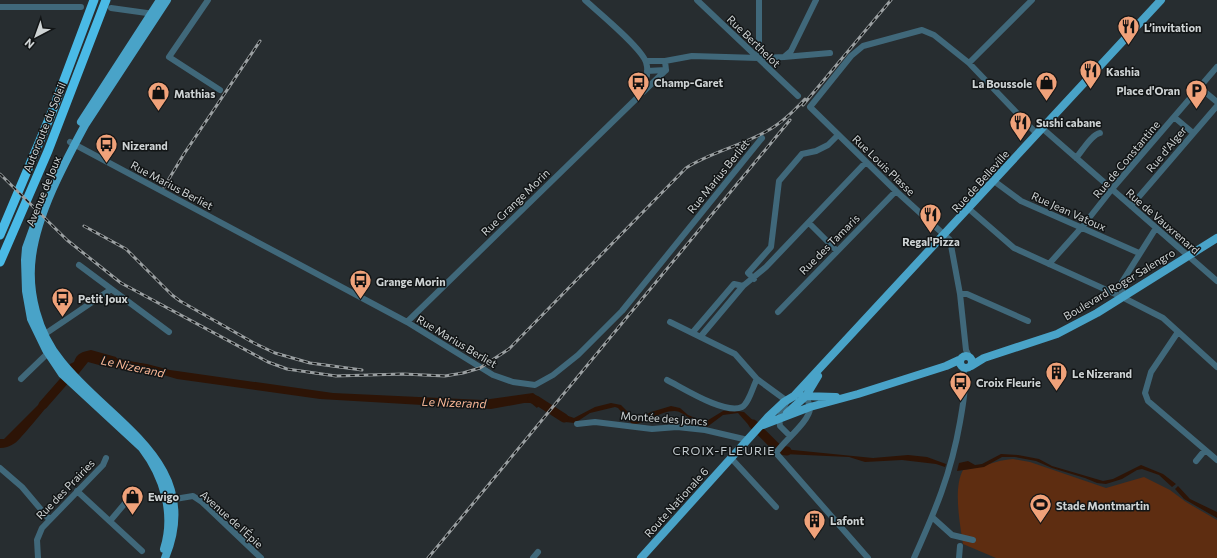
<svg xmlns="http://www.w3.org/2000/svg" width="1217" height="558" font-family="Commissioner,sans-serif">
  <rect width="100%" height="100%" fill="#272d30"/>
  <path fill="#5e2d11" d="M 1013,459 L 1030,462 L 1106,488 L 1144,477 L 1170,490 L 1186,502 L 1217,520 L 1217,558 L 996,558 L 963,544 C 960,524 953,488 963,470 C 981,468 996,460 1013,459 Z"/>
  <path fill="#2d1406" d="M 91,350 L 116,357 L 118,360 L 147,364 L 170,370 L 333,393 L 483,400 L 533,393 L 545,402 L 540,404 L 537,408 L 531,403 L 524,403 L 491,409 L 320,399 L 177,379 L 130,365 L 110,368 L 88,362 L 76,377 L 68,371 L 70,364 L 74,362 C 77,353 82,352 91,350 Z
    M 48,395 L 53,399 C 50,403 18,442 15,443 C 11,446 5,448 0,448 L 0,439 L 4,439 Z
    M 611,403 L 621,405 L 636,420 L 651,412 L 671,406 L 680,408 L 688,415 L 705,422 L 723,411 L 729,410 L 744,412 L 758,425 L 753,430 L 738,413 L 723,415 L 707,427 C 696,425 682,410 674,411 C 659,411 644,425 632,424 L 618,408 L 615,407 L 590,413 L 575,423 L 565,422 L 553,413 L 554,411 L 574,418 L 595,407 Z
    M 783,449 L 873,458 L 908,455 L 927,457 L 946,464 L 945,467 L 936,464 L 902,460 L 865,462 L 849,457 L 784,454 L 780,452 Z
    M 1001,454 L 1018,455 L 1039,459 L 1052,466 L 1103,481 L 1113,479 L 1141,465 L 1163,474 L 1176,484 L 1172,487 L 1159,475 L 1142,469 L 1137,470 L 1122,479 L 1106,484 L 1097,483 L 1085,478 L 1052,468 L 1036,461 L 1015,457 L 1002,457 L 984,467 L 957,471 L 959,463 L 968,461 L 975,465 L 982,464 Z
    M 1178,486 L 1190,499 L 1217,512 L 1217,518 L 1184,499 L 1175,489 Z"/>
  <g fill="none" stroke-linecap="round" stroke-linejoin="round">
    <path stroke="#2d1406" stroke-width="9" d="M 117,363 L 146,369
      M 532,399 L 536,400 L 564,418
      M 43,405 L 72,372
      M 753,424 L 779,450 L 787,451"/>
    <path stroke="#40687a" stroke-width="6" d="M 208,0 L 169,57 L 220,90
      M 697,0 L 798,96
      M 759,0 L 759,58
      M 0,7 L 81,7
      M 111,8 L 154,14
      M 784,57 L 830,53
      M 646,61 L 665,61 L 692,56 L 759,58 L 784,57 L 791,51 L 816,0
      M 969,63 L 1032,0
      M 647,71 L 666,70 L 665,61
      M 1199,87 L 1217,102
      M 643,92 L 666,70
      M 1174,117 L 1193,133
      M 1042,128 L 1217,281
      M 70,142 L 407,322 L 493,375 L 513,382 L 535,385 L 553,375 L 578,355 L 622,311 L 762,138
      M 1076,158 C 1082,151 1092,134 1100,133
      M 994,181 L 1021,201 L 1139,253
      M 1131,206 L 1217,106
      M 969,209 L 1014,248 L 1122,297 L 1163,318 L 1217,367
      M 809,223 L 837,251
      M 1049,264 L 1082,227 L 1112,189 L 1217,67
      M 79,265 L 169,332
      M 754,279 L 748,273 L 771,247 L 779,181 L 802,154 L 816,151 L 828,145 L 838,135
      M 743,286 L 766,267 L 866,162
      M 960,294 L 967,294 L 1028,321
      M 1122,297 L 1122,282 L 1156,228
      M 778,312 L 896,191
      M 407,322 L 638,97 C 644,86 650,75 646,62 C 641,47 598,12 585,0
      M 670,322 L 735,354 L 757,379
      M 693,332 L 734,284 L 743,286 L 701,336
      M 1178,332 L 1151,372 L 1145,393 L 1148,401 L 1217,460
      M 42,336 L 110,290
      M 969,356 L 966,350 L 960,294 L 950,240 L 896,191 L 810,107 L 851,56 L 863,46 L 922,30 L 934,35 L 969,63 L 1037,134
      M 21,379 L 50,351
      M 667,380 C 683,388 725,415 742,407 C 749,403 753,386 757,379 L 787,401 L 779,418 L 780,426 L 790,436
      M 806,396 C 807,400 810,404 810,408 C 810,421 784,441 776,453 L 868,558
      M 577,424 L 595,422 L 652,429 L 677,427 L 705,430 L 748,440
      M 731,458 L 776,507
      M 1196,461 L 1205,450
      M 0,468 L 22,487 L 49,519
      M 77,491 L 142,551
      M 169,500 L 193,496 L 202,502 L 261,558
      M 932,517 L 952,535 L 973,540
      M 110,521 L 132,495
      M 38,558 L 37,540 L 42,528 L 103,465 L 106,458
      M 533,558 L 538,552
      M 914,558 C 935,511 951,474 960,422 C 963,404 967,386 963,368
      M 959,558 L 960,546"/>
    <path stroke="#49a3c8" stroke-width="8" d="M 81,122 L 160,0
      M 42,204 L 26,248 L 25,260 L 26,291 L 31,319 L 46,350 L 62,374 L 142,448 C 164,477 175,514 164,549
      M960 362a6 6 0 1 1 12 0a6 6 0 1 1-12 0Z
      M 971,366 L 984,358 L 1057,334 L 1097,313 L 1217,238
      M 802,396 L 836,397
      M 787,413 L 806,396 L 818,376
      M 763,425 L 810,407 L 858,394 L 946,366 L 959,360
      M 165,558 C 205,463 110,423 61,361 C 38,333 27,292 32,256 C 38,212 64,164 85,125 L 167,0
      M 641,558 L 768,417 L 784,402 L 794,396 L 1161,0"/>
    <path stroke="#4abae6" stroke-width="9" d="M 0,235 L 52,112 L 94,0
      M 0,262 L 48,151 L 106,0"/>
    <defs>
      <path id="rail" d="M 803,105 L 891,0
        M 0,174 L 67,240 L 121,283 L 268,362 L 287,369 L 336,376 L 403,374 L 445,376 L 463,373 L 480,368 L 509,349 L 686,168 C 711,152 741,146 767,131 C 782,123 794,111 805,99
        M 164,187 L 184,154 L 260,41
        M 84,226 L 126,249 L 172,295 L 180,301 L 254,343 L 275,353 L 310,363 L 362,370
        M 428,558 L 790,120"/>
    </defs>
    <use href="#rail" stroke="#9a9fa1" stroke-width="3"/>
    <use href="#rail" stroke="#121516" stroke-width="1.5" stroke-dasharray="4.5" stroke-linecap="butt"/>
  </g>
  <defs>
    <symbol id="restaurant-pin" viewBox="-11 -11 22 30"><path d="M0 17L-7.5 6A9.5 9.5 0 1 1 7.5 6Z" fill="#f0a27a" stroke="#121516"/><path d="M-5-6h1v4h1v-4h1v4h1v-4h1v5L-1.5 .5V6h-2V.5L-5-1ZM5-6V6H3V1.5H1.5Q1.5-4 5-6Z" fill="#111"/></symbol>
    <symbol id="bus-pin" viewBox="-11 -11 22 30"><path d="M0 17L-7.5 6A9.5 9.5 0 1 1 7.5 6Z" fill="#f0a27a" stroke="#121516"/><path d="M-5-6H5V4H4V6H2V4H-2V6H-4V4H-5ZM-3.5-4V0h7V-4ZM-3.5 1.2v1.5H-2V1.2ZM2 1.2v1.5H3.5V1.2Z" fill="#111"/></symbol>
    <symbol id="shop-pin" viewBox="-11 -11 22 30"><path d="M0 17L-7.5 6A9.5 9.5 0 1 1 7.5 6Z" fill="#f0a27a" stroke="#121516"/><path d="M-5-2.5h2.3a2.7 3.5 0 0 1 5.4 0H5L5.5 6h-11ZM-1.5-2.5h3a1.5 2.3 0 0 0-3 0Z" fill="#111"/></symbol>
    <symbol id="parking-pin" viewBox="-11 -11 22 30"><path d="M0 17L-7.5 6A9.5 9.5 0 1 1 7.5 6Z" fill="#f0a27a" stroke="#121516"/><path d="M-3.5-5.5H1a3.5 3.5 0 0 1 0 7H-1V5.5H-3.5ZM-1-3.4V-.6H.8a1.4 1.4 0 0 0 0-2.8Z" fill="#111"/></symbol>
    <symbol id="building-pin" viewBox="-11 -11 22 30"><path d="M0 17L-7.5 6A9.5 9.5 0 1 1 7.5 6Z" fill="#f0a27a" stroke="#121516"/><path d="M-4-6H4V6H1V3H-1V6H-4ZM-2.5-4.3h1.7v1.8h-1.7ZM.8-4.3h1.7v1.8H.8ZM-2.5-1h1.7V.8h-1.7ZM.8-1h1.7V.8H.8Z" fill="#111"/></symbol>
    <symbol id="stadium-pin" viewBox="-11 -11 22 30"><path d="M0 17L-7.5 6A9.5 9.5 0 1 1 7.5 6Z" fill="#f0a27a" stroke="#121516"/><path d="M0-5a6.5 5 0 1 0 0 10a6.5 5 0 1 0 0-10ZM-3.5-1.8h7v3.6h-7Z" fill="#111"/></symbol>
  </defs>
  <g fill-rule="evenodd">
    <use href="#restaurant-pin" x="1116" y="14" width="25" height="34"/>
    <use href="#restaurant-pin" x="1078" y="58" width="25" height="34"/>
    <use href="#bus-pin" x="626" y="70" width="25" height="34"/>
    <use href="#shop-pin" x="1034" y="70" width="25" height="34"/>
    <use href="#parking-pin" x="1184" y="78" width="25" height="34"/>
    <use href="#shop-pin" x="146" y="80" width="25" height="34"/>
    <use href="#restaurant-pin" x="1008" y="110" width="25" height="34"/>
    <use href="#bus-pin" x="94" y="132" width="25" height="34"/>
    <use href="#restaurant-pin" x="918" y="202" width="25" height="34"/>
    <use href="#bus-pin" x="348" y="268" width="25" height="34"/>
    <use href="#bus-pin" x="50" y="286" width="25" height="34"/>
    <use href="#building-pin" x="1044" y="360" width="25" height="34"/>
    <use href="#bus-pin" x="948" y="370" width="25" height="34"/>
    <use href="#shop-pin" x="120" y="484" width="25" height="34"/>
    <use href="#stadium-pin" x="1028" y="492" width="25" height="34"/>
    <use href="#building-pin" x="802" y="508" width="25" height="34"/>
  </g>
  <g text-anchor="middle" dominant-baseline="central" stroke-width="3" stroke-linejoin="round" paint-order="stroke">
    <g font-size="11" font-weight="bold" fill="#ced3d4" stroke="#121516" text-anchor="start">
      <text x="1144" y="27">L’invitation</text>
      <text x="1106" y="71">Kashia</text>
      <text x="654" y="82">Champ-Garet</text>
      <text x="1032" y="83" text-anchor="end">La Boussole</text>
      <text x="1180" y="90" text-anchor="end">Place d'Oran</text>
      <text x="174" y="93">Mathias</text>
      <text x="1036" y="122">Sushi cabane</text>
      <text x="122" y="145">Nizerand</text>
      <text x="931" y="241" text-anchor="middle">Regal'Pizza</text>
      <text x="376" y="281">Grange Morin</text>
      <text x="78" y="298">Petit Joux</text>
      <text x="1072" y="373">Le Nizerand</text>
      <text x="976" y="382">Croix Fleurie</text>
      <text x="148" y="496">Ewigo</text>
      <text x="1056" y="505">Stade Montmartin</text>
      <text x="830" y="520">Lafont</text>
    </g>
    <g font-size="11" fill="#ced3d4" stroke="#121516">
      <text transform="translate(754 41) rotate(44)">Rue Berthelot</text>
      <text transform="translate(44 127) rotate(-68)">Autoroute du Soleil</text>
      <text transform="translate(1166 149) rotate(-50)">Rue d'Alger</text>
      <text transform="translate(1126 159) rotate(-50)">Rue de Constantine</text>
      <text transform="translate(884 165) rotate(44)">Rue Louis Plasse</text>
      <text transform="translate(718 176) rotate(-51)">Rue Marius Berliet</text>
      <text transform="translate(980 181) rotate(-48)">Rue de Belleville</text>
      <text transform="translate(172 185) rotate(28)">Rue Marius Berliet</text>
      <text transform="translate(43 191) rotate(-68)">Avenue de Joux</text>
      <text transform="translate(515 202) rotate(-44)">Rue Grange Morin</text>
      <text transform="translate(1069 211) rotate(24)">Rue Jean Vatoux</text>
      <text transform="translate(1163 221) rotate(41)">Rue de Vauxrenard</text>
      <text transform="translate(829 244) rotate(-45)">Rue des Tamaris</text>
      <text transform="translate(1119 284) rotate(-31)">Boulevard Roger Salengro</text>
      <text transform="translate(457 341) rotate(31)">Rue Marius Berliet</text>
      <text transform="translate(664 418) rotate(4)">Montée des Joncs</text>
      <text transform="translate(65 489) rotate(-46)">Rue des Prairies</text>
      <text transform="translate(676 502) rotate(-48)">Route Nationale 6</text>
      <text transform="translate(232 519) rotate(42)">Avenue de l'Épie</text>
    </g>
    <g font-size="12" font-style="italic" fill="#f9b796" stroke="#121516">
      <text transform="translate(133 366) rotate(12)">Le Nizerand</text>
      <text transform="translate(454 402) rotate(2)">Le Nizerand</text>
    </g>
    <g font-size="12" letter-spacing="1" fill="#c1c9cd" stroke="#121516">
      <text x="724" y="450">CROIX-FLEURIE</text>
    </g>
  </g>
  <g transform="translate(36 36) rotate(221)" stroke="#121516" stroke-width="3" paint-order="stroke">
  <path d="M0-3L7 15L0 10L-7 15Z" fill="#ced3d4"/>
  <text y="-6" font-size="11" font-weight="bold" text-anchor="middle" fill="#ced3d4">N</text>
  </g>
</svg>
